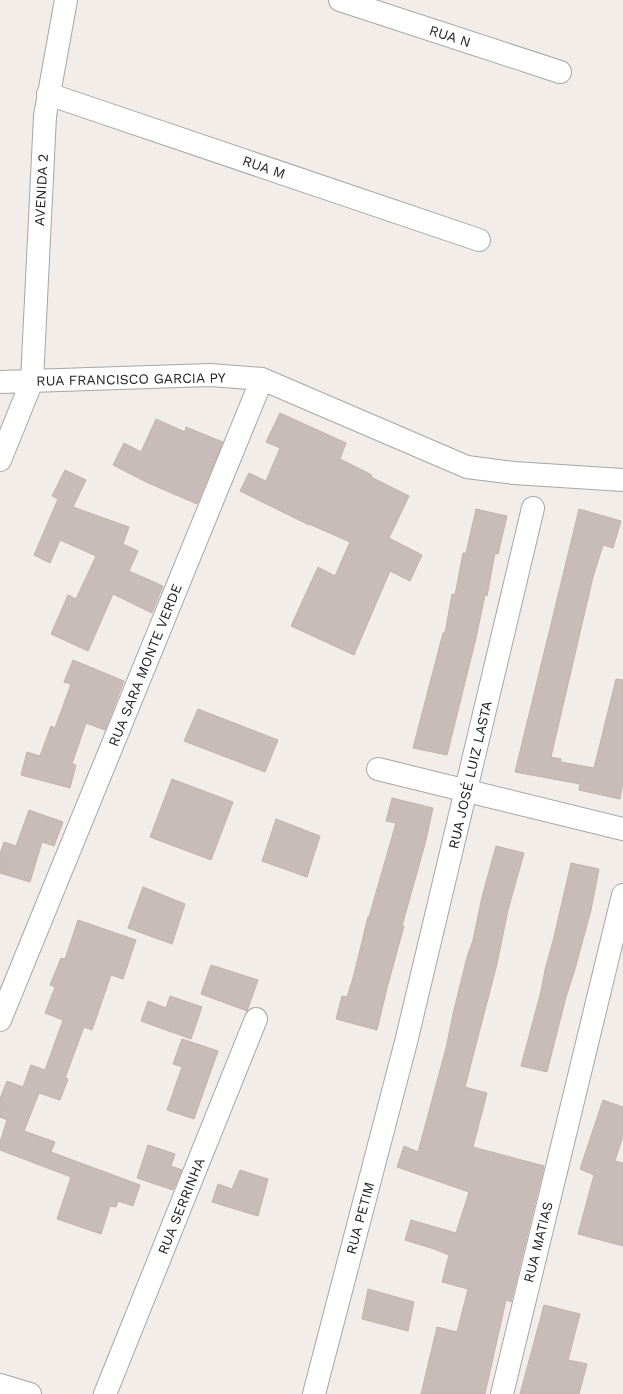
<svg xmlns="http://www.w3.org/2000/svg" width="623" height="1394" font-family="'Work Sans',sans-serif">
  <rect width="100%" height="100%" fill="#f2ede9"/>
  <path fill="#c7bcb8" stroke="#c4b2aa" d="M 280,413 L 346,443 L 340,459 L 372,475 L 371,477 L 409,496 L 389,538 L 422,555 L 410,581 L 390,571 L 354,655 L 291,626 L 318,567 L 335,576 L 350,542 L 309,524 L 309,525 L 240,491 L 249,473 L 266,481 L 280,448 L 266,442 Z
    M 156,419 L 185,432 L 186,427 L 223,442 L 197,504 L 146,482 L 113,465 L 124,443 L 141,452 Z
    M 65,470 L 86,480 L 73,507 L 129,527 L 123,544 L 138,551 L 129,571 L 163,586 L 152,613 L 113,594 L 88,651 L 51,634 L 68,595 L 76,599 L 96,556 L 60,540 L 50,563 L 34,555 L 58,499 L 52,496 Z
    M 476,509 L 507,516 L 498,554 L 495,553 L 487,596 L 485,595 L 476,638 L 447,755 L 413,748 L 443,633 L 445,633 L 452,594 L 455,595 L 463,553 L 466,553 Z
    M 579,509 L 621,521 L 613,548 L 603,545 L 593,577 L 551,757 L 561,759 L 561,762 L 594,768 L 616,679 L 623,680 L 623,782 L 620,799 L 579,790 L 580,784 L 515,772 Z
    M 73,660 L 124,681 L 105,730 L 86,723 L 72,764 L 76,765 L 70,788 L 21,775 L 27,752 L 40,756 L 51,726 L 55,728 L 71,684 L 64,682 Z
    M 198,709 L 278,740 L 265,772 L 184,741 Z
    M 172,779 L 233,802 L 211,860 L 150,837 Z
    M 392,798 L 433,808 L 425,844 L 402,926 L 404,926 L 387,988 L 377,1030 L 336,1019 L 342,996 L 347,997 L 353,978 L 368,917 L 369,917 L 396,823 L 386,821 Z
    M 29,810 L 63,822 L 54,846 L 42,842 L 30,882 L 0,873 L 0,854 L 4,842 L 16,846 Z
    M 276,819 L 320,836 L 307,877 L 262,861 Z
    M 496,846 L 524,853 L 508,910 L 497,964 L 465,1087 L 487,1093 L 473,1147 L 544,1166 L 511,1302 L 506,1300 L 485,1394 L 421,1394 L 437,1327 L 457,1332 L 468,1289 L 442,1282 L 449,1255 L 434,1249 L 405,1240 L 411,1220 L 456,1233 L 469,1192 L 397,1167 L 404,1146 L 418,1152 L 446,1048 L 453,1014 L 467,957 L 473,940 L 482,897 Z
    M 571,863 L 599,869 L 591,910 L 575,969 L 566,997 L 547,1072 L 521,1066 L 541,991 L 545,970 L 554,937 Z
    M 143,887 L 185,904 L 172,944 L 128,928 Z
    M 78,920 L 136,940 L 123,979 L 111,975 L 92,1030 L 84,1027 L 65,1078 L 68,1079 L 60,1100 L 39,1093 L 24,1131 L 55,1142 L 51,1152 L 140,1185 L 133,1206 L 118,1201 L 116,1207 L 110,1206 L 101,1234 L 57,1219 L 71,1177 L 0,1150 L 0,1142 L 7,1120 L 0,1117 L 0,1099 L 7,1081 L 23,1087 L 31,1065 L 45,1070 L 63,1020 L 45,1013 L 55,987 L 50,985 L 61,958 L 65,959 Z
    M 211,965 L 258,980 L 247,1011 L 201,994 Z
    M 170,996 L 202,1007 L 191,1039 L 141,1021 L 148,1001 L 166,1008 Z
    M 182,1039 L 218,1051 L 194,1119 L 167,1110 L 182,1067 L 173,1064 Z
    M 603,1100 L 623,1107 L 623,1136 L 615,1161 L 623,1163 L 623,1246 L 578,1234 L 594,1175 L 580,1169 Z
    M 148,1145 L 175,1154 L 171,1166 L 182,1170 L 173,1190 L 137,1178 Z
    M 240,1170 L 268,1179 L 258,1216 L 212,1202 L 218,1184 L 232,1189 Z
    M 368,1289 L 414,1302 L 408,1331 L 362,1319 Z
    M 544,1305 L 580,1314 L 568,1360 L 587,1364 L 579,1394 L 520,1394 Z"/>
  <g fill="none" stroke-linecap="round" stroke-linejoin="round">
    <defs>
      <path id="minor" d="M 340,0 L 560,72
        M 48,94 L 479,240
        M 0,382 L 210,375 L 262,379 L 467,467 L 514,473 L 623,480
        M 0,460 L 32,381 L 45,116 L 66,0
        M 378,769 L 623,829
        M 0,1020 L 262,379
        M 0,1385 L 30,1394
        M 105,1394 L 256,1019
        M 314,1394 L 406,1042 L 533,508
        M 502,1394 L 623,895"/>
    </defs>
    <use href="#minor" stroke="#a6a6a6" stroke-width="24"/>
    <use href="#minor" stroke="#fff" stroke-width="22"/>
  </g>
  <g text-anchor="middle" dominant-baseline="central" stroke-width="3" stroke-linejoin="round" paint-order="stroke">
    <g font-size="14" fill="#222" stroke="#fff">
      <text transform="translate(450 36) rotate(18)">RUA N</text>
      <text transform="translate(264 167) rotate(19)">RUA M</text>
      <text transform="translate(41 190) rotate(-87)">AVENIDA 2</text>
      <text transform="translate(131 379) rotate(-1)">RUA FRANCISCO GARCIA PY</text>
      <text transform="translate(145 665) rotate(-68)">RUA SARA MONTE VERDE</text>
      <text transform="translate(470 775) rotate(-77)">RUA JOSÉ LUIZ LASTA</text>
      <text transform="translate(181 1206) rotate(-68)">RUA SERRINHA</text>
      <text transform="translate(360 1218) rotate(-75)">RUA PETIM</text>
      <text transform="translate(538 1242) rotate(-76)">RUA MATIAS</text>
    </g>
  </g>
</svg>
